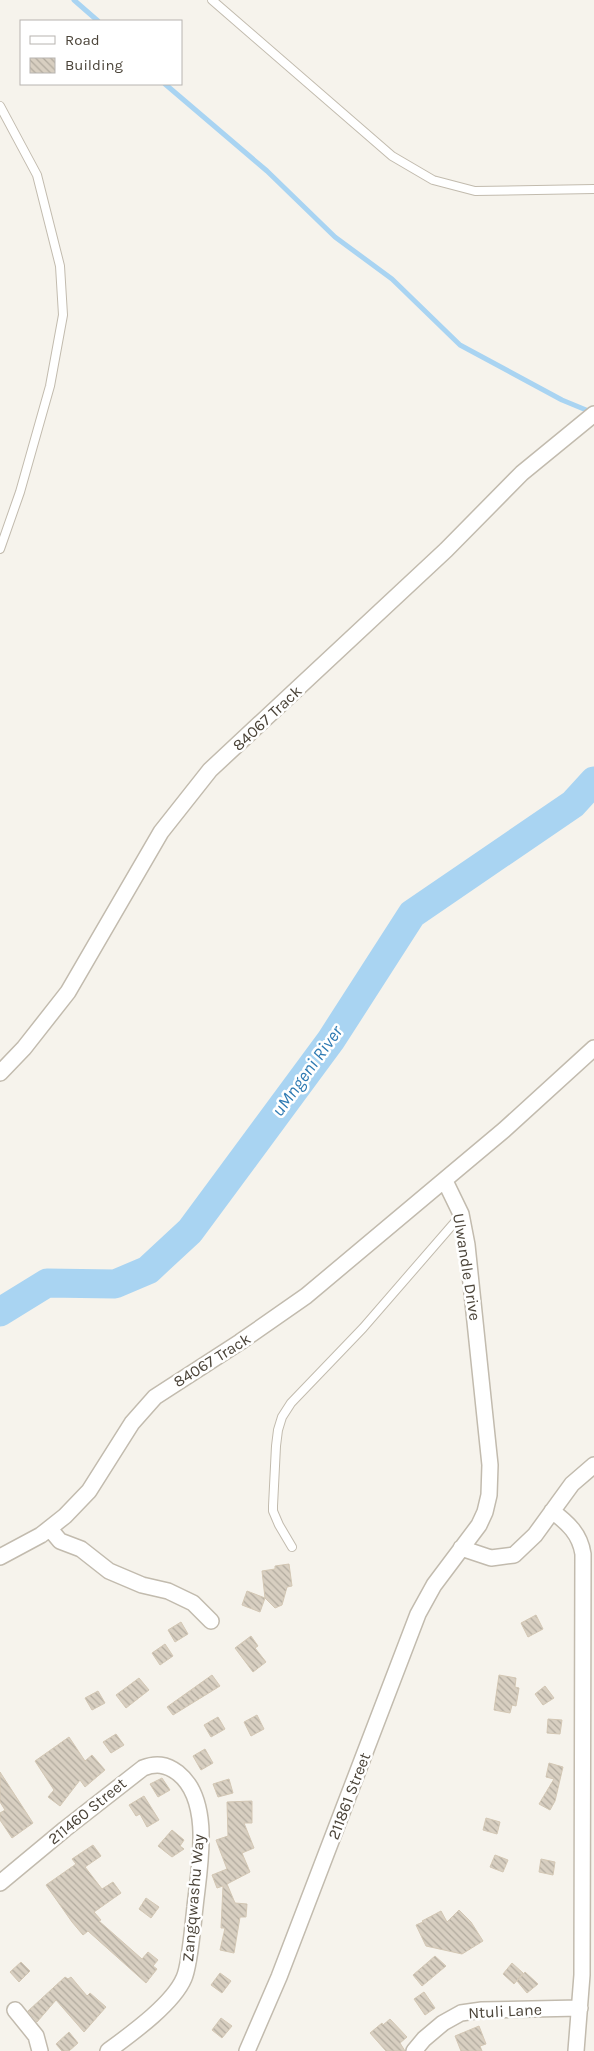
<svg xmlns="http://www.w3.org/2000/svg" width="594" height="2051" font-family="Karla,sans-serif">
  <defs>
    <pattern id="building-back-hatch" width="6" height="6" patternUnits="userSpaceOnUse" patternTransform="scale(1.25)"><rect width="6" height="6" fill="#d8cfc1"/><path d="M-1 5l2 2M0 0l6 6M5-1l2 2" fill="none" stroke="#b1aa9e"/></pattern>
  </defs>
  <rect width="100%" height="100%" fill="#f6f3ec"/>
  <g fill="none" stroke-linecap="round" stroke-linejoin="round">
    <path stroke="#a9d4f2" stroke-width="5" d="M 74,0 L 98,21
      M 165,84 L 267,171 L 335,237 L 392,279 L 460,345 L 562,400 L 591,412"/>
    <path stroke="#a9d4f2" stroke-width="29" d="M 0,1312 L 47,1283 L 115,1284 L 148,1270 L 190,1231 L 331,1040 L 412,914 L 573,804 L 594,781"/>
  </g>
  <path fill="url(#building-back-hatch)" stroke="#d3c7b4" d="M 289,1564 L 292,1586 L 287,1587 L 282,1605 L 275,1608 L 265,1598 L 262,1571 L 275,1569 L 275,1566 Z
    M 247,1591 L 265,1598 L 260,1612 L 242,1605 Z
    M 536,1615 L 543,1629 L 528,1637 L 521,1623 Z
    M 181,1622 L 188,1634 L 175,1642 L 168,1630 Z
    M 251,1636 L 258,1646 L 255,1648 L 266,1662 L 253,1672 L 235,1648 Z
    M 165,1644 L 173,1656 L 160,1665 L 152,1653 Z
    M 212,1675 L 220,1686 L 173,1715 L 167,1707 Z
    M 499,1675 L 516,1678 L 515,1687 L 519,1688 L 516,1706 L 512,1705 L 510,1713 L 494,1710 Z
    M 139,1678 L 149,1690 L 126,1708 L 116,1695 Z
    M 545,1686 L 554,1698 L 543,1705 L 535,1694 Z
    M 98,1691 L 105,1703 L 92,1710 L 85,1698 Z
    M 257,1715 L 264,1729 L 251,1736 L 244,1722 Z
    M 218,1717 L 225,1729 L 211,1737 L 204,1725 Z
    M 548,1719 L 562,1720 L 560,1734 L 547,1733 Z
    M 116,1734 L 124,1745 L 111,1753 L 103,1742 Z
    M 69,1737 L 85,1761 L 92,1755 L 105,1770 L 85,1787 L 80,1780 L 60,1806 L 48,1797 L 54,1790 L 35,1761 Z
    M 205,1749 L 213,1763 L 201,1770 L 193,1756 Z
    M 549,1763 L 563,1767 L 555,1801 L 550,1810 L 539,1804 L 554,1779 L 546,1777 Z
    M 0,1772 L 33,1823 L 12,1838 L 0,1820 L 0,1813 L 5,1810 L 0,1802 Z
    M 162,1778 L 170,1790 L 158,1797 L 150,1784 Z
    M 229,1779 L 233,1793 L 218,1797 L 213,1784 Z
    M 144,1796 L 159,1820 L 147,1827 L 140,1814 L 136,1816 L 129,1805 Z
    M 252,1801 L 252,1823 L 244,1823 L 254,1848 L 242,1853 L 250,1872 L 227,1884 L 235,1903 L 247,1904 L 246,1917 L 240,1917 L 234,1953 L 220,1950 L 225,1928 L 221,1928 L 223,1886 L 217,1888 L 212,1875 L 227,1869 L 216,1840 L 228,1836 L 227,1802 Z
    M 486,1818 L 500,1822 L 497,1834 L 483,1830 Z
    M 172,1830 L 184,1840 L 180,1846 L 184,1849 L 172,1857 L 158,1846 Z
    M 93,1845 L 101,1856 L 85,1867 L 102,1889 L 113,1882 L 121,1893 L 94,1912 L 101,1920 L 99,1921 L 142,1959 L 148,1952 L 158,1960 L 153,1966 L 157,1969 L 146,1983 L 88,1931 L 83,1935 L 72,1922 L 46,1885 L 76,1864 L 72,1859 Z
    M 495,1855 L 508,1860 L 503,1872 L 490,1867 Z
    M 541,1859 L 555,1862 L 553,1875 L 539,1872 Z
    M 146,1898 L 159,1907 L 151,1918 L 139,1909 Z
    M 459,1910 L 471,1922 L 483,1941 L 462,1954 L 426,1946 L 416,1925 L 423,1922 L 422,1921 L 441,1911 L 447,1922 Z
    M 435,1956 L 446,1966 L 422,1986 L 413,1975 Z
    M 21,1962 L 30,1971 L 19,1982 L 10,1972 Z
    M 512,1963 L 523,1973 L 514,1984 L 503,1974 Z
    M 525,1972 L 538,1984 L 527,1993 L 517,1981 Z
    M 220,1973 L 231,1981 L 222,1993 L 211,1985 Z
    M 65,1977 L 68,1979 L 71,1977 L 87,1996 L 90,1993 L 106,2007 L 84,2032 L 56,2000 L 37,2022 L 28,2011 Z
    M 424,1992 L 435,2008 L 425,2015 L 414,1999 Z
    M 221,2018 L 232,2026 L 222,2038 L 212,2030 Z
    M 390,2019 L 407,2037 L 400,2043 L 405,2051 L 386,2051 L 370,2033 L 382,2023 L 383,2025 Z
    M 479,2026 L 486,2044 L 480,2046 L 482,2051 L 461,2051 L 455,2036 Z
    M 69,2032 L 78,2043 L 69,2051 L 62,2051 L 56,2044 Z"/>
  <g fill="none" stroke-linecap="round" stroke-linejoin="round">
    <defs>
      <path id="service" d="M 212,0 L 392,156 L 433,180 L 475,191 L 594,189
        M 0,106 L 37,175 L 60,266 L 63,315 L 50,386 L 20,492 L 0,549
        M 292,1547 L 279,1525 L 273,1511 L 273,1506 L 276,1446 L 278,1430 L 282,1417 L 291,1403 L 363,1328 L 461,1215"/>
      <path id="minor" d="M 0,1073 L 24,1048 L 68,992 L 161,832 L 210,770 L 446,550 L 522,473 L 594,414
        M 552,1511 C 568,1523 580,1534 583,1554 L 582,1975 L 576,2051
        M 50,1529 L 60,1541 L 81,1549 L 109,1571 L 142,1585 L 168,1591 L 193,1603 L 211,1621
        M 461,1548 L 491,1558 L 514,1555 L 535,1535 L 572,1484 L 594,1465
        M 0,1557 L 41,1535 L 65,1516 L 89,1491 L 132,1423 L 155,1397 L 240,1342 L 306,1296 L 504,1130 L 594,1048
        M 0,1883 L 65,1829 L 143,1768 C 156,1763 166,1764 178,1773 C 213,1801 199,1868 195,1907 C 193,1923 190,1965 184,1978 C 173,2004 131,2034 108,2051
        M 15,2010 L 36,2036 L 40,2051
        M 247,2051 L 279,1977 L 418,1614 L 434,1585 L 479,1525 L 485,1512 L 489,1495 L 490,1465 L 467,1245 L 461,1214 L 445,1181
        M 414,2051 L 424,2039 L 443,2023 L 461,2013 L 482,2010 L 580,2008"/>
    </defs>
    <use href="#service" stroke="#c2bbae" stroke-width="10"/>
    <use href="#minor" stroke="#c2bbae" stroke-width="18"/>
    <use href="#service" stroke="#fff" stroke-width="8"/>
    <use href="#minor" stroke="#fff" stroke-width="15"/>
  </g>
  <g text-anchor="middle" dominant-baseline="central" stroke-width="5" stroke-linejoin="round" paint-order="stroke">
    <g font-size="16" fill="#4b4439" stroke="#fff">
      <text transform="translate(267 718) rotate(-43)">84067 Track</text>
      <text transform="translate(467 1267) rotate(81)">Ulwandle Drive</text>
      <text transform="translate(212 1360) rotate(-32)">84067 Track</text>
      <text transform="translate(349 1796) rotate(-69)">211861 Street</text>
      <text transform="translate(87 1811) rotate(-39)">211460 Street</text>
      <text transform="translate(193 1898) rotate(-85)">Zangqwashu Way</text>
      <text transform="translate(505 2011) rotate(-3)">Ntuli Lane</text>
    </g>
    <g font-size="18" font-style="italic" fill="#2e7ab2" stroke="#fff">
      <text transform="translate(307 1071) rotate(-54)">uMngeni River</text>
    </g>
  </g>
  <rect x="20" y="20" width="162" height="65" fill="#ffffff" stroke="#b7b4b0"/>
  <rect x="30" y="36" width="25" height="8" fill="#ffffff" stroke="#b7b4b0"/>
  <text x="65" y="45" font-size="15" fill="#4b4439">Road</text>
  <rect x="30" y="58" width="25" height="15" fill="url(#building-back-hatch)" stroke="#b7b4b0"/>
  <text x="65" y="70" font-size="15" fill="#4b4439">Building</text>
</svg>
